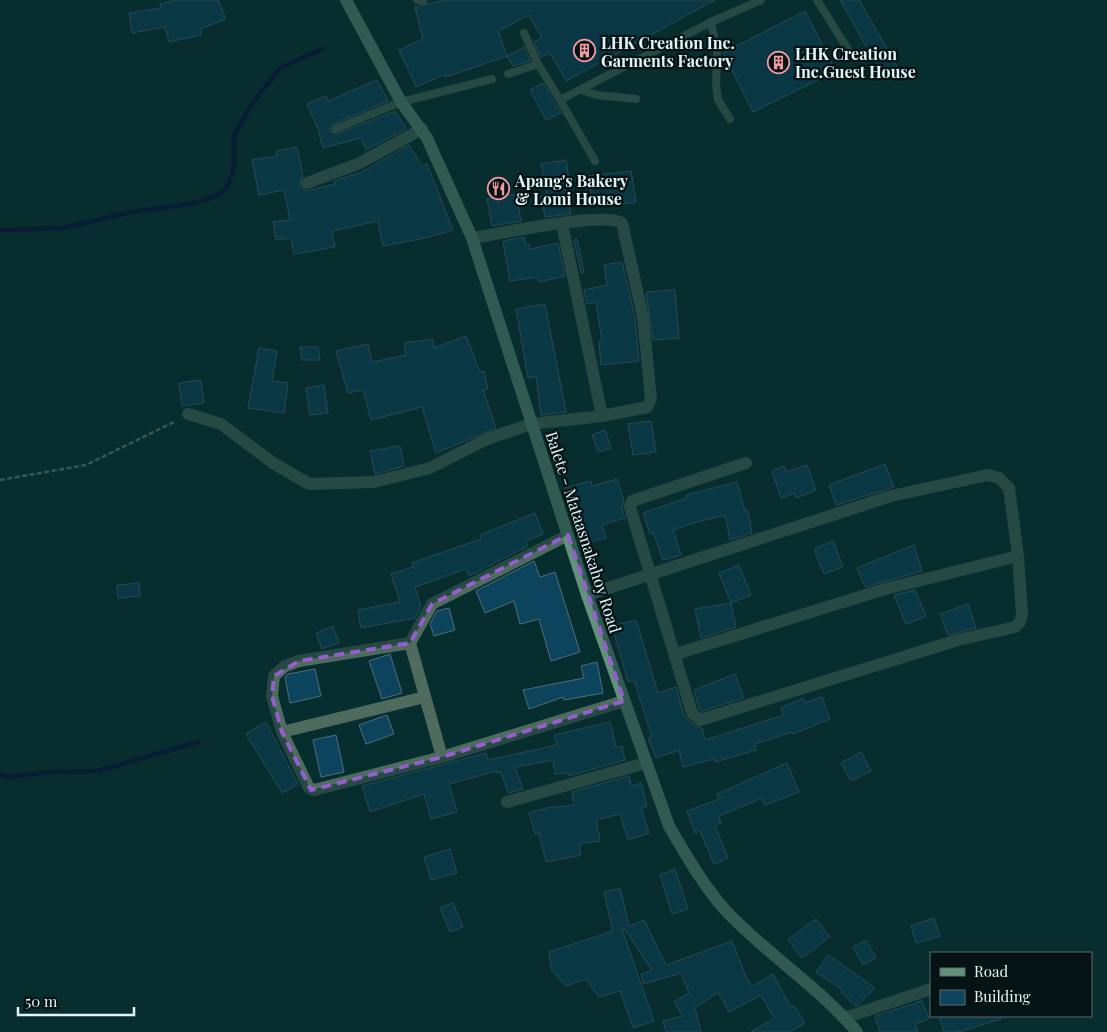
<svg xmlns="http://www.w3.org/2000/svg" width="1107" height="1032" font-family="'Playfair Display',serif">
  <rect width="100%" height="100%" fill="#072e2f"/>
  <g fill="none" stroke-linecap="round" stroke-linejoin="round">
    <path stroke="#050b38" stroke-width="4.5" d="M 0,230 L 63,228 L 131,212 L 191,204 L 219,195 L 227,187 L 234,168 L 234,135 L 254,101 L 280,68 L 322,49
      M 0,775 L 10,777 L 48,772 L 98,771 L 198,742"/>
  </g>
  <path fill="#0c435d" stroke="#516c7d" d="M 177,0 L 218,0 L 226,19 L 200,29 L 201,35 L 169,42 L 165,27 L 132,33 L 129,13 L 161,8 L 160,4 Z
    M 445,0 L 715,0 L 566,81 L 550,53 L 541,57 L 534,42 L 542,38 L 529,15 L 498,31 L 507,56 L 446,77 L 445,74 L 416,87 L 399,50 L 423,39 L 415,7 Z
    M 840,0 L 859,0 L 898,68 L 883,76 Z
    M 805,11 L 836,71 L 753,112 L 723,53 Z
    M 524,47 L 530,61 L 513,66 L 507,56 Z
    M 377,80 L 388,101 L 333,124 L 330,128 L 330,132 L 337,134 L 393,112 L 396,112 L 406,129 L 366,150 L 361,138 L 323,148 L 317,126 L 307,104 L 326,96 L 328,101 Z
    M 543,83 L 561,113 L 546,120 L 530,90 Z
    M 409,145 L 422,166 L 427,164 L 453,230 L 425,238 L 383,246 L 378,221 L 332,231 L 335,247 L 294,254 L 291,238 L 276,240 L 273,222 L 290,220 L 284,190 L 259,195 L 252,160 L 277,156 L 276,151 L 297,147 L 303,176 L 299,185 L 306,191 L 335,184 L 334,181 L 362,172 Z
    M 566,160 L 570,185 L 565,186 L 571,214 L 545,217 L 541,196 L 547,195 L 541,164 Z
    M 631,171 L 636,202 L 611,206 L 610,197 L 592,200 L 588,176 Z
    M 516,194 L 521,221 L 492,226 L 487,199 Z
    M 524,237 L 525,245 L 529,244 L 530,249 L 558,243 L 565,276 L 539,282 L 538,277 L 510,281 L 503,241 Z
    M 577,239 L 584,272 L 581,273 L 574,240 Z
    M 622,262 L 635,318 L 639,361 L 601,365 L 599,342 L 602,341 L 596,302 L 587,304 L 584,290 L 607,285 L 604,265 Z
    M 675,290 L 679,338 L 653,340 L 646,292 Z
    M 545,304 L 566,412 L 541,415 L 536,376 L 528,378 L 516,309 Z
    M 466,336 L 480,372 L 484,371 L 488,389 L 483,390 L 496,428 L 436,453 L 422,407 L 371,420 L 363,390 L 348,393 L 336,351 L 368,344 L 372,362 L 406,355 L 404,343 L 433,339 L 434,348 Z
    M 300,347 L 318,347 L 320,360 L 302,360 Z
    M 259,348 L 277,351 L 272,381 L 288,383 L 284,413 L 248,408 Z
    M 201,380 L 204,403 L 182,406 L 179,383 Z
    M 324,385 L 328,413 L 310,415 L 306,388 Z
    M 651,421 L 656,452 L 633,455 L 628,424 Z
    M 605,430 L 611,448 L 598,452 L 592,435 Z
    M 400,446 L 404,466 L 375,474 L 370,451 Z
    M 885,464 L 894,487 L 836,505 L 829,485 Z
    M 807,465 L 816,490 L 796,498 L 795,493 L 781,498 L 772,471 L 784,466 L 786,472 Z
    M 617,479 L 624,501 L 622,509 L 625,518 L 602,525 L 606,538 L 579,545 L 564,488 L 591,481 L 592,486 Z
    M 737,482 L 745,511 L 748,511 L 752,533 L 730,540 L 725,515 L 693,523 L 673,530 L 681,555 L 663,560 L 653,532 L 650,534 L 643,513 L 687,498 L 686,495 Z
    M 535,513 L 543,534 L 526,541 L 528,546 L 469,576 L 466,569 L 415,587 L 421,606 L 415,618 L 361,628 L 358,610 L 400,602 L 391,574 L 413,567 L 412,563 L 481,539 L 480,535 Z
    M 833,541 L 843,567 L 824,574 L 814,549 Z
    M 914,545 L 922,571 L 865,587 L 857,568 Z
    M 534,561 L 540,577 L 555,572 L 580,652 L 551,661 L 539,619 L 520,624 L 514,601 L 485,613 L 476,591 Z
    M 739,565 L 751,595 L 731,603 L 719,573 Z
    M 139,583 L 140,596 L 118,598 L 117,585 Z
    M 915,590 L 926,616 L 906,624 L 894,595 Z
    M 731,603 L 736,627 L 701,638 L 695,609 Z
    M 968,604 L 976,628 L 948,635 L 940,614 Z
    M 449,608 L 455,630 L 434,636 L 430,624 L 437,611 Z
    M 636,620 L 658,693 L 676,687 L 684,716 L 695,726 L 702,728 L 705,740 L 784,715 L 781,708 L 803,698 L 805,703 L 822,697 L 830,719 L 793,734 L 792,732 L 755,744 L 756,750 L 715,762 L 714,759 L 683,767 L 679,750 L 656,758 L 648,738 L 652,737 L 634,680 L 628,682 L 612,626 Z
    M 333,626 L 339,643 L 322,649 L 316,633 Z
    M 390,654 L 402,693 L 382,699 L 369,661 Z
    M 597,662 L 603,693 L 564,700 L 563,697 L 529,709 L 523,690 L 584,678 L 581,666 Z
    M 315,669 L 321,696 L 290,703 L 285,677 L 288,674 Z
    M 735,674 L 744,698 L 702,711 L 699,708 L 694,690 Z
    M 387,715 L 394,734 L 366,744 L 359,725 Z
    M 266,722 L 298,784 L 282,793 L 246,734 Z
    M 610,722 L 616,747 L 622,746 L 625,760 L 569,776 L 568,773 L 555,774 L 553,760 L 515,767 L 523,789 L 508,793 L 501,772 L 497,773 L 496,771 L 449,784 L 457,812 L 431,819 L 424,794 L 370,812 L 362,786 L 486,753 L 488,760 L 557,745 L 554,735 Z
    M 336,735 L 344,772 L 321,777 L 313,740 Z
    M 861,752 L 871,771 L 851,781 L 841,763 Z
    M 787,763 L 799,792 L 765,805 L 762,798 L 719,816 L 721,823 L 715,826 L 728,858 L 714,864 L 700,831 L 695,833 L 687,811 L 719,799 L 717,794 Z
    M 629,776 L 631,786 L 641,783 L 647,806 L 641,808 L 649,833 L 628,840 L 620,814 L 596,820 L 600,841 L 579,844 L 581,855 L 546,862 L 539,833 L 535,834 L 529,813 L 547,808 L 574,805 L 572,792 Z
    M 450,849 L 457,873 L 431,880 L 424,857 Z
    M 675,869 L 688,909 L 672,914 L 660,875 Z
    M 620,888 L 629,926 L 644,920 L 666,965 L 732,941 L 748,982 L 749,981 L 752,986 L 773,974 L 791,1007 L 794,1006 L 805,1023 L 790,1032 L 751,1032 L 774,1018 L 761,995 L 729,1012 L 718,992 L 695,1008 L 701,1032 L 666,1032 L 663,1021 L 683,1016 L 674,1002 L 689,993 L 681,973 L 644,984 L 641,974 L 652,970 L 624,928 L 622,929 L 654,1021 L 633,1028 L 620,991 L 599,997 L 586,979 L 566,986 L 551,969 L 549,952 L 613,931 L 604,892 Z
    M 453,903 L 463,927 L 450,932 L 440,908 Z
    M 934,918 L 940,936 L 916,943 L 911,926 Z
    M 816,919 L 830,937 L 802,958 L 788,940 Z
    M 866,940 L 876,958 L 863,965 L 853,947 Z
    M 828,955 L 875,988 L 858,1005 L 855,1006 L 841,992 L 843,990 L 816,972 Z
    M 922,1001 L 929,1019 L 915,1024 L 918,1032 L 880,1032 L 875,1016 Z
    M 939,1016 L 1001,1016 L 1001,1019 L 958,1032 L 944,1032 Z"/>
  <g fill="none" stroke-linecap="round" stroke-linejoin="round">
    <path stroke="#6b898a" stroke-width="2.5" stroke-dasharray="5 2.5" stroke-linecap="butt" d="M 0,480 L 86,465 L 176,421"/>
    <path stroke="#4e6b5e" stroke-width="8" d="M 417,0 L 423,1
      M 817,0 L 849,51
      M 711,22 L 717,51 L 716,86 L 718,100 L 730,119
      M 524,33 L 538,64 L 560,100 L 711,22 L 761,0
      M 508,74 L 538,64
      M 581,90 L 597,95 L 636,99
      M 560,100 L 595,161
      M 335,129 L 401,102 L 492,79"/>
    <path stroke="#4e6b5e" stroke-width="12" d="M 307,183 L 360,163 L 422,129
      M 562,224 L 602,416
      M 188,414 L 221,424 L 273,463 L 309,484 L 374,482 L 430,468 L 487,439 L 531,424 L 602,416 L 647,407 L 651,399 L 643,317 L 622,223 C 604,211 499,234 472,238
      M 746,463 L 632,501 L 630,507 L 692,713 L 700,720 L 958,640 L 1015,627 L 1020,622 L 1022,614 L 1018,556
      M 568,535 L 432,604 L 410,643 L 299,661 L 285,666 L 274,676 L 272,696 L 282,732 L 309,788 L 314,790 L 442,757 L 624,701
      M 587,595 L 891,496 L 988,475 L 999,478 L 1009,488 L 1018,556 L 885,589 L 676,654
      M 410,643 L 442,757
      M 282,732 L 425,697
      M 507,802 L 646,763
      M 844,1018 L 931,989"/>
    <path stroke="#62917c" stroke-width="12" d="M 346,0 L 401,102 L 427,138 L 472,238 L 587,595 L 669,826 C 686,855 704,887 727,912 C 768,955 819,987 857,1032"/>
  </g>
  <path d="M0 0H1107V1032H0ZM 568,535 L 624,701 L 442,757 L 311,790 L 282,732 L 272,696 L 274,676 L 299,661 L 410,643 L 432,604 Z" fill="#072e2f" fill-opacity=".55" fill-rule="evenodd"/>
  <path fill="none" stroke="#945ecd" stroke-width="4" stroke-dasharray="10 6" stroke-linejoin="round" d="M 568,535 L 624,701 L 442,757 L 311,790 L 282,732 L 272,696 L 274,676 L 299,661 L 410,643 L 432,604 Z"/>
  <defs>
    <symbol id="building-ring" viewBox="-11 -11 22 22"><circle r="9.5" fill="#051314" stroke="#f49aa5" stroke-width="1.5"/><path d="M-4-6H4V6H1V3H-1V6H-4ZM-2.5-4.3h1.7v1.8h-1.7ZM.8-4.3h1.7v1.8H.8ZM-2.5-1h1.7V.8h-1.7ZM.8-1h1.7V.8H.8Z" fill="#f49aa5"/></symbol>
    <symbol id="restaurant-ring" viewBox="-11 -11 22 22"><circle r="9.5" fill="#051314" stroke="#f49aa5" stroke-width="1.5"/><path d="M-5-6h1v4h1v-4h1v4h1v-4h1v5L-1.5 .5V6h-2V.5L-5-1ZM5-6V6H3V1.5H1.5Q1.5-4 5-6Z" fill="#f49aa5"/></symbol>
  </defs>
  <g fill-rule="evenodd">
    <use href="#building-ring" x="572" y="38" width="25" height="25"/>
    <use href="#building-ring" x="766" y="50" width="25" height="25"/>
    <use href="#restaurant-ring" x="486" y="176" width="25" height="25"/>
  </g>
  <g text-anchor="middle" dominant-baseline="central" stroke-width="4.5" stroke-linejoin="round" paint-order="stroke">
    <g font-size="16" font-weight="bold" fill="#e1f5f6" stroke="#051314" text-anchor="start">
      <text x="601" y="42">LHK Creation Inc.<tspan x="601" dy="18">Garments Factory</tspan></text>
      <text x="795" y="53">LHK Creation<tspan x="795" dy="18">Inc.Guest House</tspan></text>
      <text x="515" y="180">Apang's Bakery<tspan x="515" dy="18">&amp; Lomi House</tspan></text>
    </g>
    <g font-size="16" fill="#e1f5f6" stroke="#051314">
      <text transform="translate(584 532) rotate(72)">Balete - Mataasnakahoy Road</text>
    </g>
  </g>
  <rect x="930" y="952" width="162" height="65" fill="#051314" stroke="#5d6d6e"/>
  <rect x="940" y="968" width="25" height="8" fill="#62917c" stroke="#5d6d6e"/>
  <text x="974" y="977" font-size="15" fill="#e1f5f6">Road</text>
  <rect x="940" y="990" width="25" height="15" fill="#0c435d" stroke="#5d6d6e"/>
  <text x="974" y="1002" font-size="15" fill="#e1f5f6">Building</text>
  <path d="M18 1007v8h116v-8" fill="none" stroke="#e1f5f6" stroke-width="2.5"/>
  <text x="25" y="1007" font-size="15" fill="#e1f5f6" stroke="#051314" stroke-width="4" paint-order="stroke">50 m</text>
</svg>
